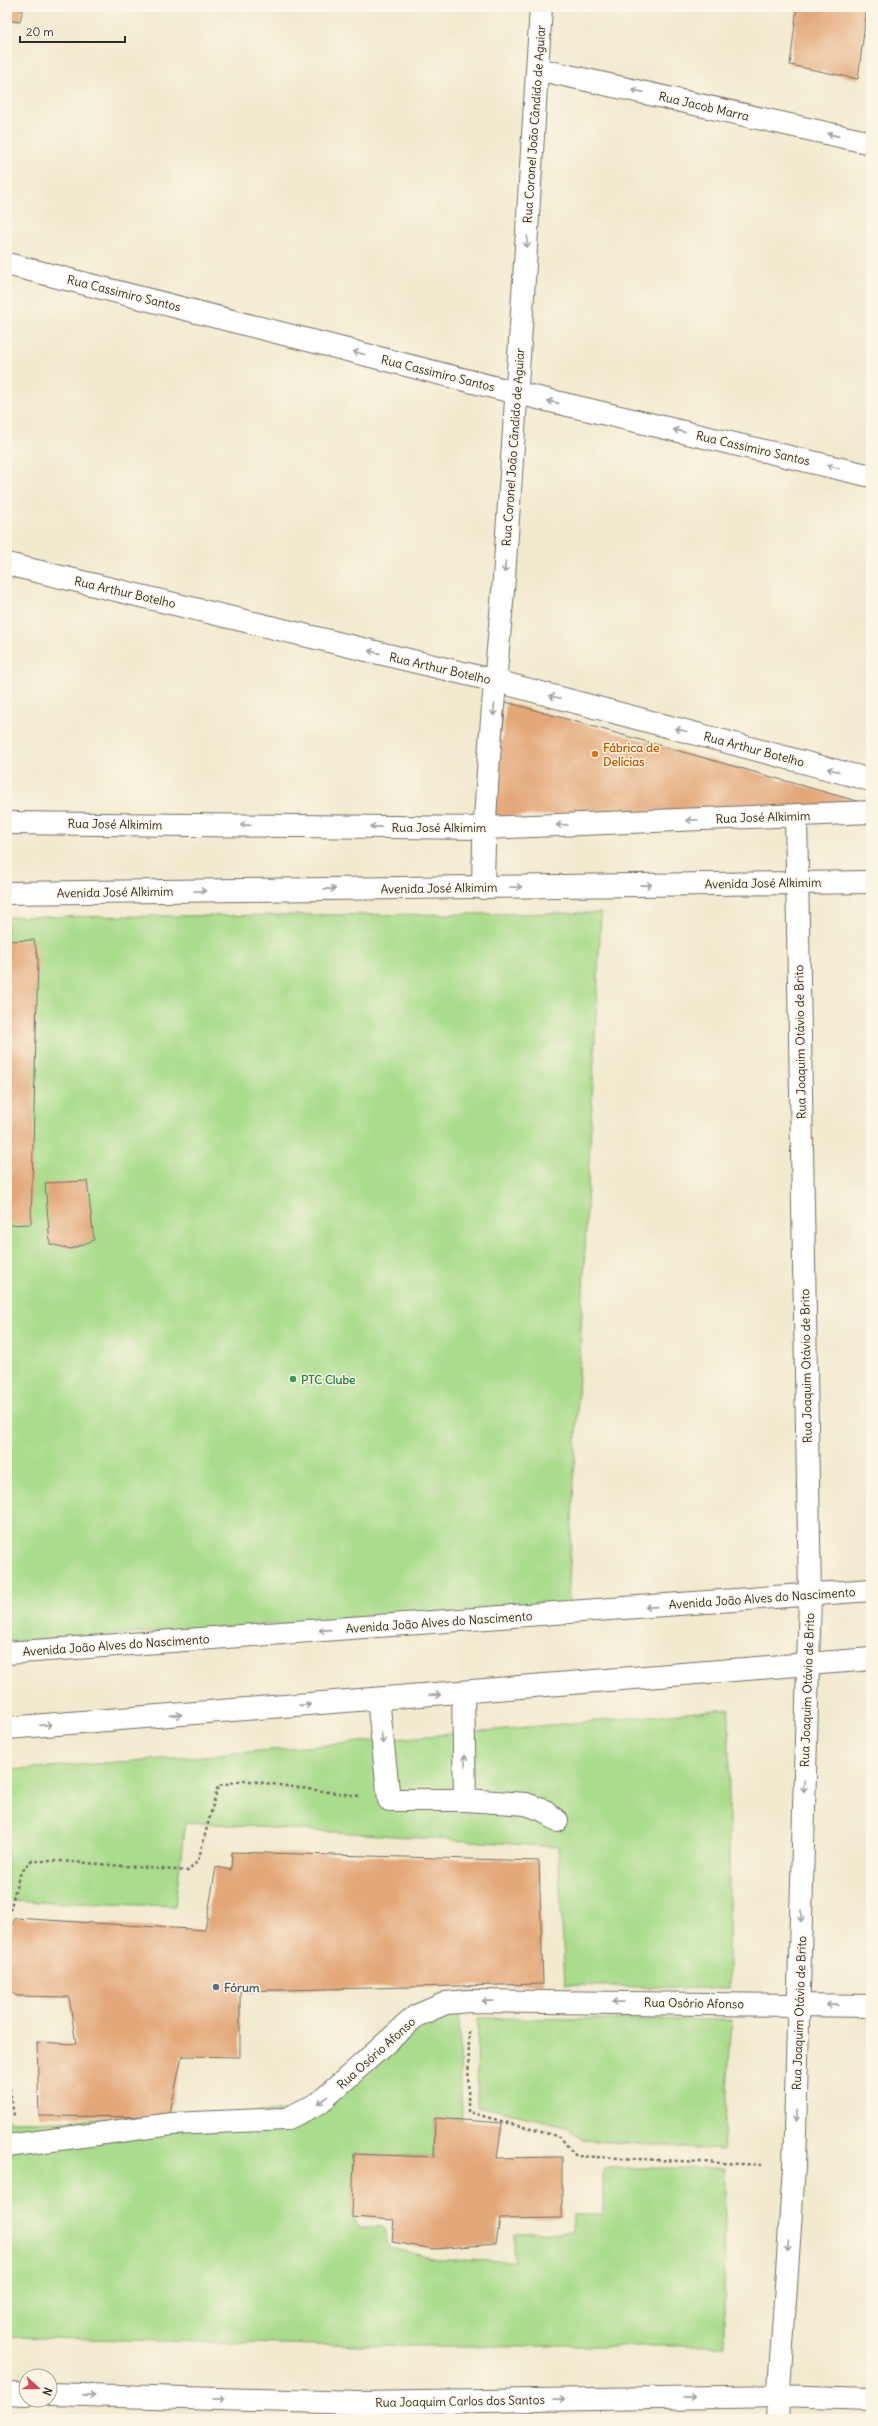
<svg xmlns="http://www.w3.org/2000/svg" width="878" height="2426" font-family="Delius,sans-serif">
  <rect width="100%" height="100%" fill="#fcf5e5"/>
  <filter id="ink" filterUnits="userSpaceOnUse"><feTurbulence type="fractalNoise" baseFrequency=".025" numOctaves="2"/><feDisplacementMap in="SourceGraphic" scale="8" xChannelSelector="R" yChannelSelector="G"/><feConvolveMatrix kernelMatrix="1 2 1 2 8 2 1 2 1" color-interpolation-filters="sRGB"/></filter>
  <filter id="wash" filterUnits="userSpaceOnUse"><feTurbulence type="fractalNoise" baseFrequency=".012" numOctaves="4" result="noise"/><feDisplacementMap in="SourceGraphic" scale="16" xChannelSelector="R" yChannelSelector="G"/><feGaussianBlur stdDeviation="0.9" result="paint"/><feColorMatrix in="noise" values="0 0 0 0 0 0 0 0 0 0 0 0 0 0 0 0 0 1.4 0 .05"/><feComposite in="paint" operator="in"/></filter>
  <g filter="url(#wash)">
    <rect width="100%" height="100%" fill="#f2eacf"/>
    <path fill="#a9dc8b" stroke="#6a845b" d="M 601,913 L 568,1605 L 7,1642 L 7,917 Z
      M 729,1709 L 729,1989 L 565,1985 L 558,1847 L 185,1822 L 175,1906 L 7,1901 L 7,1770 L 204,1756 Z
      M 459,2014 L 462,2120 L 435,2119 L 434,2157 L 354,2154 L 352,2217 L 359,2227 L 383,2227 L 389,2247 L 437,2260 L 514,2261 L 514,2233 L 572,2232 L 572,2215 L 603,2215 L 603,2168 L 725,2168 L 724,2346 L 359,2346 L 7,2337 L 7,2120 L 28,2122 L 320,2110 L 430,2015 Z
      M 478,2018 L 732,2020 L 723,2150 L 582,2140 L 567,2126 L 477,2106 Z"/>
    <g id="blocks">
      <path fill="#e3a879" d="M 7,7 L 23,7 L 20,22 L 7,20 Z
        M 797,7 L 867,7 L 858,79 L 790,65 Z
        M 506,702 L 871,805 L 493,817 Z
        M 34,940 L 38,959 L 31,1224 L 7,1225 L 7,941 Z
        M 87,1181 L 94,1240 L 71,1249 L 50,1244 L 45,1183 Z
        M 232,1852 L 539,1861 L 543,1984 L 240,1991 L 240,2057 L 182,2056 L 169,2117 L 39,2116 L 37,2042 L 76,2044 L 69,1997 L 17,1996 L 7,1989 L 7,1939 L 15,1918 L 205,1930 L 216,1867 L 231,1870 Z
        M 435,2118 L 502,2123 L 497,2158 L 562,2157 L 562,2218 L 500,2219 L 496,2244 L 434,2249 L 392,2242 L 394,2220 L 352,2217 L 354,2154 L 434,2157 Z"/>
    </g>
  </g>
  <g filter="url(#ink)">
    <use href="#blocks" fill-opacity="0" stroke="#716e64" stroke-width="1"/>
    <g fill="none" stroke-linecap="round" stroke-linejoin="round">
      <defs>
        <path id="minor" d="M 537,69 L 871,143
          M 7,264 L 517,393 L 871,476
          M 7,564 L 496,681 L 871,780
          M 7,823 L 483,828 L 871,812
          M 483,888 C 484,784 496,681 504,578 C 517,388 530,197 541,7
          M 7,893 L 871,882
          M 463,1693 L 465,1800
          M 378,1699 L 389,1800 L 465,1800 L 526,1804 L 545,1811 L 557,1821
          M 7,2146 L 172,2124 L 286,2119 L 319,2103 L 416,2016 L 446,2003 L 469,2001 L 871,2006
          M 7,2393 L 26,2394
          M 50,2394 L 359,2403 L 778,2396 L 871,2399
          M 777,2419 L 794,2167 L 810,1595 L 796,815"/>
        <path id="major" d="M 7,1653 L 871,1590
          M 7,1728 L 871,1659"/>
      </defs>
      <use href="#minor" stroke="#716e64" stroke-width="24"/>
      <use href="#major" stroke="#716e64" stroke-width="24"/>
      <path stroke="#716e64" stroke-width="2.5" stroke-dasharray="3 3" stroke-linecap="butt" d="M 7,1922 L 19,1876 L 30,1861 L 60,1861 L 188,1871 L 198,1861 L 218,1786 L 243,1780 L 359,1796
        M 469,2031 L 468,2112 L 560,2137 L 576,2156 L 763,2165
        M 7,2071 L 14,2116"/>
      <use href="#minor" stroke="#fff" stroke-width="22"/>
      <use href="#major" stroke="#fff" stroke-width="22"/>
    </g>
    <defs><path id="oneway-shaft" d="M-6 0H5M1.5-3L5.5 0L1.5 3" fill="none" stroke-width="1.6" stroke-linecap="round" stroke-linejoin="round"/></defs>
    <g stroke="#a0a0a0">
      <use href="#oneway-shaft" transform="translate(638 91) rotate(-167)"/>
      <use href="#oneway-shaft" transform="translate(833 135) rotate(-167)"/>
      <use href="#oneway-shaft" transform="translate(527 242) rotate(94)"/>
      <use href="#oneway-shaft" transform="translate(359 353) rotate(-166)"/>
      <use href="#oneway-shaft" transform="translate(553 402) rotate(-167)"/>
      <use href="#oneway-shaft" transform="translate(679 431) rotate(-167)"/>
      <use href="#oneway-shaft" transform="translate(833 467) rotate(-167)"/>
      <use href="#oneway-shaft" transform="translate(505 567) rotate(94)"/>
      <use href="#oneway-shaft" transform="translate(374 652) rotate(-167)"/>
      <use href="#oneway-shaft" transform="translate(555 697) rotate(-165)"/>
      <use href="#oneway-shaft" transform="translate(494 710) rotate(95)"/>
      <use href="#oneway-shaft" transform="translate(681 730) rotate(-165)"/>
      <use href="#oneway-shaft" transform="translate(833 770) rotate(-165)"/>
      <use href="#oneway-shaft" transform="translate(692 820) rotate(178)"/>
      <use href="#oneway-shaft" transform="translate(246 825) rotate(-179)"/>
      <use href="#oneway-shaft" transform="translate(562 825) rotate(178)"/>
      <use href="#oneway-shaft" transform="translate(376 827) rotate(-179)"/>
      <use href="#oneway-shaft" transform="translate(646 885) rotate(-1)"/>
      <use href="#oneway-shaft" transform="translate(516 887) rotate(-1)"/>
      <use href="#oneway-shaft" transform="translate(330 889) rotate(-1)"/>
      <use href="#oneway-shaft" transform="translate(200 891) rotate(-1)"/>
      <use href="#oneway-shaft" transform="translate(651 1607) rotate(176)"/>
      <use href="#oneway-shaft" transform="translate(325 1630) rotate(176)"/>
      <use href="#oneway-shaft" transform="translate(435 1695) rotate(-4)"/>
      <use href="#oneway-shaft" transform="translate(305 1705) rotate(-4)"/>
      <use href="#oneway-shaft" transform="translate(176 1715) rotate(-4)"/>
      <use href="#oneway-shaft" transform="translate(46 1725) rotate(-4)"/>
      <use href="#oneway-shaft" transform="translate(382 1738) rotate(84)"/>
      <use href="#oneway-shaft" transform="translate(465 1761) rotate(-91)"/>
      <use href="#oneway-shaft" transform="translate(804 1786) rotate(91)"/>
      <use href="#oneway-shaft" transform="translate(801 1916) rotate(91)"/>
      <use href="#oneway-shaft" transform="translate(488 2001) rotate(-179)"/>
      <use href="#oneway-shaft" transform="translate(618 2002) rotate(-179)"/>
      <use href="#oneway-shaft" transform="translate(832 2005) rotate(-179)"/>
      <use href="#oneway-shaft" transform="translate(323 2100) rotate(141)"/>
      <use href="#oneway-shaft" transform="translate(796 2116) rotate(92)"/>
      <use href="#oneway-shaft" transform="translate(788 2246) rotate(94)"/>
      <use href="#oneway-shaft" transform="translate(89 2395) rotate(1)"/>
      <use href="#oneway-shaft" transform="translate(689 2397) rotate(-1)"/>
      <use href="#oneway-shaft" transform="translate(219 2399) rotate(1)"/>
      <use href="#oneway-shaft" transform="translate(559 2399) rotate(-1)"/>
    </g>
  </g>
  <circle fill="#e8710a" stroke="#fcf5e5" stroke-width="1.5" cx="595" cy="754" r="4"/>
  <circle fill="#2e9e5b" stroke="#fcf5e5" stroke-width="1.5" cx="293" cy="1379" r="4"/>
  <circle fill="#5c6f8a" stroke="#fcf5e5" stroke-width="1.5" cx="216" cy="1987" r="4"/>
  <g text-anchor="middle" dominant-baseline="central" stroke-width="3" stroke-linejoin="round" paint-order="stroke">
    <g font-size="12" fill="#2b2b2b" stroke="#fcf5e5">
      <text transform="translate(704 106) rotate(13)">Rua Jacob Marra</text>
      <text transform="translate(534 124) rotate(-86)">Rua Coronel João Cândido de Aguiar</text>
      <text transform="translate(124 293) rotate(14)">Rua Cassimiro Santos</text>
      <text transform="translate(438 373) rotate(14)">Rua Cassimiro Santos</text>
      <text transform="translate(513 447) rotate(-86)">Rua Coronel João Cândido de Aguiar</text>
      <text transform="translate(753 448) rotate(13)">Rua Cassimiro Santos</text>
      <text transform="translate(125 592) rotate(13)">Rua Arthur Botelho</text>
      <text transform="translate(440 668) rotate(13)">Rua Arthur Botelho</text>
      <text transform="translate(754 749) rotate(15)">Rua Arthur Botelho</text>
      <text transform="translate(763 817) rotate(-2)">Rua José Alkimim</text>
      <text transform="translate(115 824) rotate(1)">Rua José Alkimim</text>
      <text x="439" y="827">Rua José Alkimim</text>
      <text transform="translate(763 883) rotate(-1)">Avenida José Alkimim</text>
      <text transform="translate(439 888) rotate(-1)">Avenida José Alkimim</text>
      <text transform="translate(115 892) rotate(-1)">Avenida José Alkimim</text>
      <text transform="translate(800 1042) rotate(-91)">Rua Joaquim Otávio de Brito</text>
      <text transform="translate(806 1366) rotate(-91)">Rua Joaquim Otávio de Brito</text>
      <text transform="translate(762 1598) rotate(-4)">Avenida João Alves do Nascimento</text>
      <text transform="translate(439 1622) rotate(-4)">Avenida João Alves do Nascimento</text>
      <text transform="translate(116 1645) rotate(-4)">Avenida João Alves do Nascimento</text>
      <text transform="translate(807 1690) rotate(-88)">Rua Joaquim Otávio de Brito</text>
      <text transform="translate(694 2003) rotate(1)">Rua Osório Afonso</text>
      <text transform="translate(799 2013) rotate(-88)">Rua Joaquim Otávio de Brito</text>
      <text transform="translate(376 2053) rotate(-42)">Rua Osório Afonso</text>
      <text transform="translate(460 2401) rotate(-1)">Rua Joaquim Carlos dos Santos</text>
    </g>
    <g font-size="12" font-weight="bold" fill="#c56008" stroke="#fcf5e5" text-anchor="start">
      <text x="603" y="747">Fábrica de<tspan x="603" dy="14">Delícias</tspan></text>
    </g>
    <g font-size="12" font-weight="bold" fill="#27864d" stroke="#fcf5e5" text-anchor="start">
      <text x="301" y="1379">PTC Clube</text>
    </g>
    <g font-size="12" font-weight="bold" fill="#4e5e75" stroke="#fcf5e5" text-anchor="start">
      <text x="224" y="1987">Fórum</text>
    </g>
  </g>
  <rect width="878" height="2426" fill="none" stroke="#fcf5e5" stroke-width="24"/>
  <g transform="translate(38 2388) rotate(111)"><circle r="19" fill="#fcf5e5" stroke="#a8a49b"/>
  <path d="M0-3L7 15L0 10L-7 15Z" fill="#d1495b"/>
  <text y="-6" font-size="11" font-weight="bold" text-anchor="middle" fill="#2b2b2b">N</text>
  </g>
  <path d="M20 36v6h105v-6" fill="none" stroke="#2b2b2b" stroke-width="2"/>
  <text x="26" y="36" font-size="12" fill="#2b2b2b" stroke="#fcf5e5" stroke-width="3" paint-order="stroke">20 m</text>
</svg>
